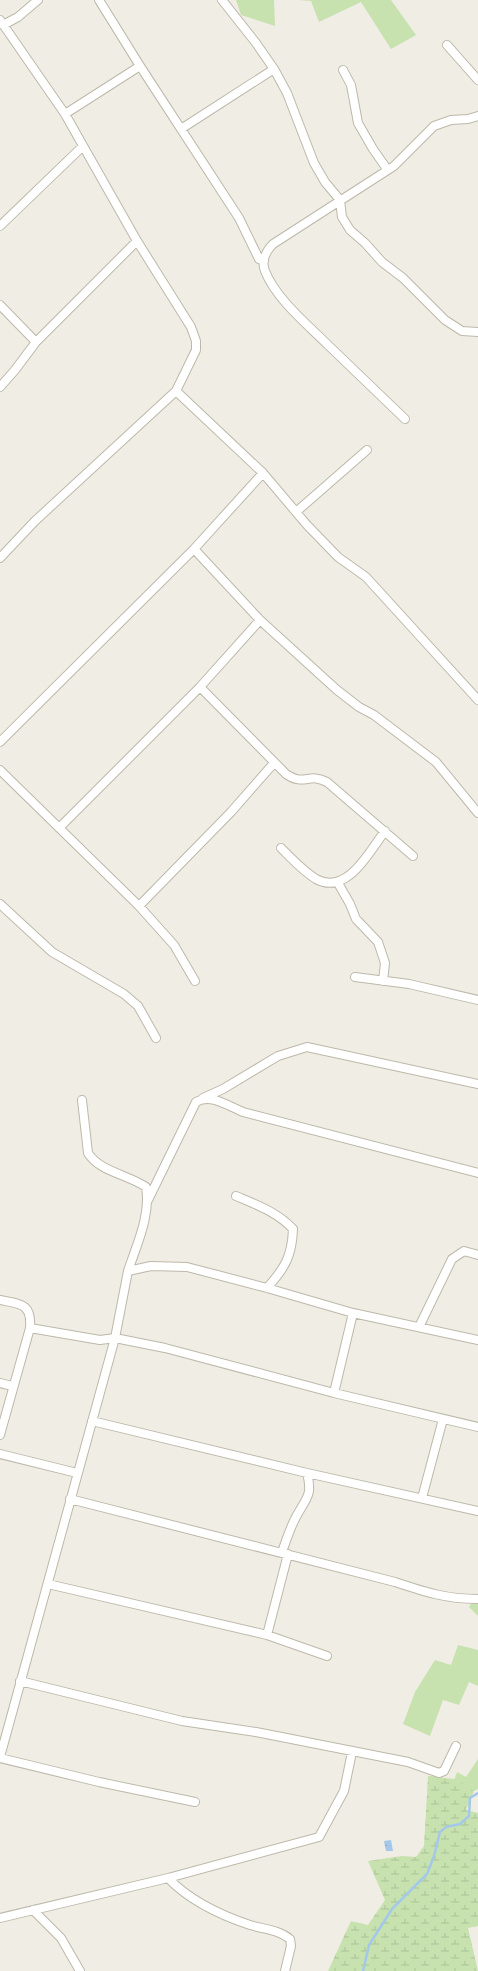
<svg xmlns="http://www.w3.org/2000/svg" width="478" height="1971" font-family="'Golos Text',sans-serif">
  <defs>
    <pattern id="wetland-marsh" width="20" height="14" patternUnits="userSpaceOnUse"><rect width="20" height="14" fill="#c7e2af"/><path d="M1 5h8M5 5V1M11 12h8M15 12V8" fill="none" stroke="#acc397"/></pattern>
    <pattern id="water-ripples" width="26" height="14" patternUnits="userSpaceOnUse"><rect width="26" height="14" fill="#a4c8e9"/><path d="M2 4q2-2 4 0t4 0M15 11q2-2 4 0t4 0" fill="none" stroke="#87a4be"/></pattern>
  </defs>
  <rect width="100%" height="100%" fill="#f0ede4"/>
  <path fill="#c7e2af" d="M 236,0 L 274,0 L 275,26 L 241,15 Z
    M 299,0 L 391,0 L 416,35 L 391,49 L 361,2 L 319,22 L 311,1 Z
    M 472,1602 L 478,1602 L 478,1616 L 469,1607 Z
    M 458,1645 L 478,1650 L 478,1686 L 469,1682 L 459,1705 L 443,1700 L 430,1736 L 403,1724 L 415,1692 L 435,1660 L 451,1665 Z
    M 478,1759 L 478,1789 L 474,1791 L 454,1781 L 457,1772 L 466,1777 Z"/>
  <path fill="url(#wetland-marsh)" d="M 428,1776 L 455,1779 L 474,1791 L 466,1810 L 478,1813 L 478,1926 L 468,1928 L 478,1971 L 328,1971 L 351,1921 L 368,1925 L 385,1900 L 368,1861 L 402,1856 L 416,1857 L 424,1846 Z"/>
  <path fill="url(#water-ripples)" d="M 391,1840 L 393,1851 L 386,1851 L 384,1841 Z"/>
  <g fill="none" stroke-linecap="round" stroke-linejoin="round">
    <path stroke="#a4c8e9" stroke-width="2.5" d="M 363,1971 L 369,1945 L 392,1909 L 427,1874 L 434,1856 L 440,1832 L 446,1827 L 460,1824 L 469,1816 L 470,1798 L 478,1793"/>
    <defs>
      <path id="street" d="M 99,0 L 140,66 L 239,218 L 259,259 L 264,261
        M 222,0 L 256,43 L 274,69 L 287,93 L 314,163 L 325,182 L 340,200 L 342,217 L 350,230 L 365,243 L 382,262 L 403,278 L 445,320 L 462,331 L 478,332
        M 0,20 L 65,114 L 137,241 L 191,327 L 196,341 L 196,350 L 176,391 L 263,473 L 307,525 L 338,557 L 366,577 L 478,700
        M 3,25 L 18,17 L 38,0
        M 447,45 L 478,80
        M 343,70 L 351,85 L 358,123 L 373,149 L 387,169
        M 65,114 L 140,66
        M 181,129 L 274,69
        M 0,226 L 83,146
        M 0,305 L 36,342
        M 0,387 L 15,370 L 36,342 L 137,241
        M 405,419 C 380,395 354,370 328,345 C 308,325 276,299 265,271 C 261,261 266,251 273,244 L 394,166 L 434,126 L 451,120 L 468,119 L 478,116
        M 296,512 L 367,450
        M 194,549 L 260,620 L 337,690 L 359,707 L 374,715 L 436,762 L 478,813
        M 0,558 L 35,521 L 176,391
        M 200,687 L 286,774 C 305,787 308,772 327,782 L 413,856
        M 0,742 L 194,549 L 263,473
        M 0,770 L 139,906 L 174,945 L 195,981
        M 59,828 L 200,687 L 260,620
        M 281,848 C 291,858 303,871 316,879 C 347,896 369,852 385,831
        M 338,883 L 350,904 L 356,919 L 378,942 L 385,963 L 383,981
        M 0,904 L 52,952 L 124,994 L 138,1006 L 156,1038
        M 139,906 L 231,812 L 274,763
        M 355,977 L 409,984 L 478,1000
        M 203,1098 L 223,1089 L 278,1056 L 307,1047 L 478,1084
        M 82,1100 L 88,1153 C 100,1172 127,1174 146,1187 C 151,1215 137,1244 128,1271
        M 236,1196 C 257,1205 277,1212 293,1229 C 292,1256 285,1268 267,1288
        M 148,1200 L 196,1102 C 211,1093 228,1106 243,1112 L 478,1173
        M 0,1300 C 20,1304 32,1303 30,1328
        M 419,1327 L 452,1259 L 464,1251 L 478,1255
        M 0,1383 L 12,1386
        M 334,1393 L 353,1313
        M 92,1421 L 307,1473 L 478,1511
        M 0,1435 L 30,1328 L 100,1340 L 115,1338 L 165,1348 L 334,1393 L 478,1427
        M 0,1454 L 77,1473
        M 422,1498 L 443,1419
        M 70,1499 L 395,1582 C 425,1592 446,1599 478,1599
        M 282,1552 C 286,1541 290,1528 296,1517 C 306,1498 313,1496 307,1473
        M 48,1584 L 267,1635 L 327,1656
        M 267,1635 L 288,1554
        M 20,1681 L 182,1721 L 256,1732 L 408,1762 L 439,1773 L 444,1771 L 456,1746
        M 0,1757 L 115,1338 L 128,1271 L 151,1266 L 187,1267 L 267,1288 L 353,1313 L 478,1340
        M 0,1758 L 99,1782 L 195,1802
        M 168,1878 C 190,1901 220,1915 250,1925 C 264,1929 279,1930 290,1939 L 291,1946 L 285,1971
        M 33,1910 L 61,1938 L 80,1971
        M 0,1918 L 168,1878 L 319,1837 L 344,1791 L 352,1752"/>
    </defs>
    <use href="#street" stroke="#beb8aa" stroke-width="10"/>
    <use href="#street" stroke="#fff" stroke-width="8"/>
  </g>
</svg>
